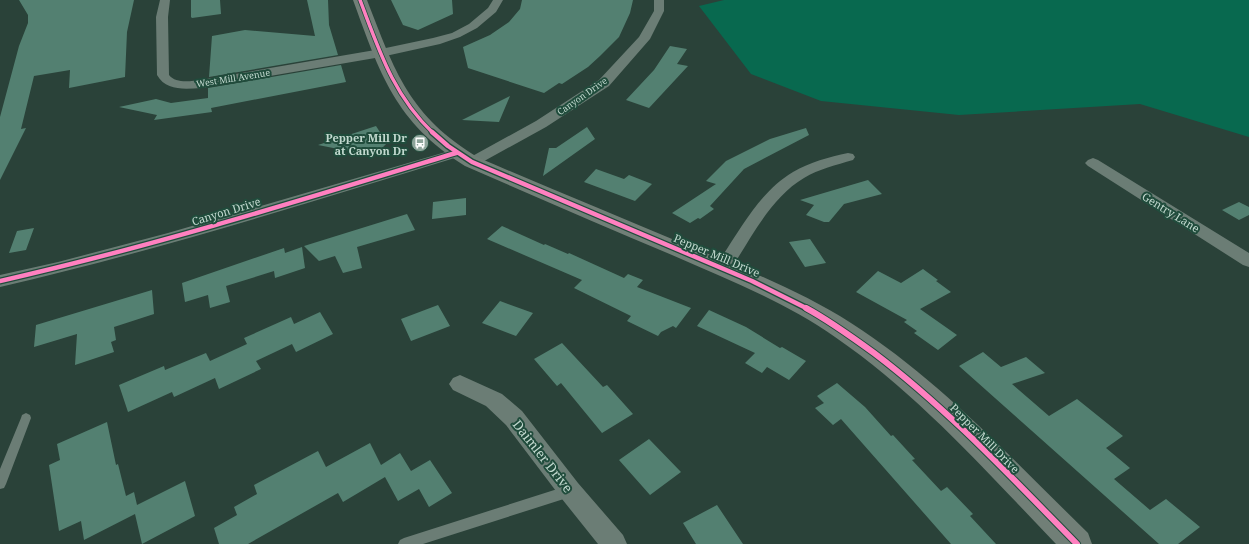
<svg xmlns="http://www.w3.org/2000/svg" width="1249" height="544" font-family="'Noto Serif',serif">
  <rect width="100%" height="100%" fill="#2a4239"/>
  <path fill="#08694f" d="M 724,0 L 1249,0 L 1249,137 L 1140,104 L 959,115 L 821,101 L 751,74 L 699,6 Z"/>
  <path fill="#538071" d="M 19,0 L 134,0 L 127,32 L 125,77 L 69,88 L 70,70 L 34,76 L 21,129 L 26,128 L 0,180 L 0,117 L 19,46 L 28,23 L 28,15 Z
    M 191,0 L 220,0 L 221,14 L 192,18 L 191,17 Z
    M 307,0 L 328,0 L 329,25 L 338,55 L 209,77 L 212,36 L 245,30 L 315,36 Z
    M 391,0 L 452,0 L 453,14 L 418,30 L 403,25 Z
    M 522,0 L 633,0 L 630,13 L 619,37 L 600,56 L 588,67 L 562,84 L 559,83 L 544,93 L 468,68 L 463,47 L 490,35 L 509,22 L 520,9 Z
    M 670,46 L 687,49 L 677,64 L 688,66 L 649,108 L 626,100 L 654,70 Z
    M 341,65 L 346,82 L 211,108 L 212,112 L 154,120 L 157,115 L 119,107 L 156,99 L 171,103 L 208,98 L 208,88 Z
    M 510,96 L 499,122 L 462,120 Z
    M 376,126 L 387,143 L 374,156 L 318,145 Z
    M 587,127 L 595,139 L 543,176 L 549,148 L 556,148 Z
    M 806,128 L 809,135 L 744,169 L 710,206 L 714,209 L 700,219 L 698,218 L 690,223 L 672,213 L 716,184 L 706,181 L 726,161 L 770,139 Z
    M 596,169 L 624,179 L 629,175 L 652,184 L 635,201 L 584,182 Z
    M 868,180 L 882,194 L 844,204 L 829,222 L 824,222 L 806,215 L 814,205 L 800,200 Z
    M 466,198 L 466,215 L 432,219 L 433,202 Z
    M 1239,202 L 1249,207 L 1249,215 L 1239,220 L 1222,210 Z
    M 407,214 L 415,230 L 357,247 L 362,268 L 343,273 L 335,256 L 319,261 L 304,246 Z
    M 502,226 L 544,245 L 545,244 L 568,254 L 569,253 L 624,278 L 628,274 L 643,280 L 637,287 L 691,308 L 676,328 L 673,326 L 661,332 L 658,336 L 627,321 L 631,316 L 574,288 L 582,280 L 487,239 Z
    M 34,228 L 26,250 L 9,253 L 17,231 Z
    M 810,239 L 826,263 L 805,267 L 789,242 Z
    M 302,247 L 305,268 L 275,278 L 274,271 L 226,286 L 230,302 L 210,308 L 208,295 L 185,302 L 182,283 L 284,248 L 285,253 Z
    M 923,269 L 938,280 L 936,281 L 951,292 L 920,309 L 957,335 L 938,350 L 914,333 L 917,331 L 904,322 L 907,320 L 856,292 L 878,271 L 901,283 Z
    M 152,290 L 154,314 L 114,327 L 116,340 L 111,342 L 114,352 L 75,365 L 77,334 L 34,347 L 36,325 Z
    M 500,301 L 533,313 L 516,336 L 482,323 Z
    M 438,305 L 450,326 L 411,341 L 401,319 Z
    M 709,310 L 746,327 L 780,348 L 782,347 L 806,361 L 789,380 L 767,367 L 762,373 L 745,363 L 755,353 L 697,326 Z
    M 320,312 L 333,334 L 296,352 L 292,344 L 256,361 L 261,369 L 219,389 L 215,378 L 174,397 L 172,392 L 128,412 L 119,385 L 164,366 L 165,370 L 206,353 L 210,361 L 247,344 L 244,338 L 291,317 L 294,324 Z
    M 562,343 L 603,387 L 607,385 L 633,414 L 602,433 L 561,383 L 557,386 L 534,359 Z
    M 983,352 L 1001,367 L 1026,357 L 1045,373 L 1012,384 L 1049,416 L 1077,399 L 1123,436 L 1106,448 L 1130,468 L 1114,479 L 1150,510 L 1166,499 L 1200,527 L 1178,544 L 1159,544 L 959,366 Z
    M 837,383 L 865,407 L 891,436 L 893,435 L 915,459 L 912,460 L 941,491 L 947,487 L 973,514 L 970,516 L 996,544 L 951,544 L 841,419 L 833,425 L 815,408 L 824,403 L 817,396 Z
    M 107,422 L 116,465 L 118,464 L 126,496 L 134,492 L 137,505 L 185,481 L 195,516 L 142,544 L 135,514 L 84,540 L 81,521 L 59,531 L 49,465 L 60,460 L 57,444 Z
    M 649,439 L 681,472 L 650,495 L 619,460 Z
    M 370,443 L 381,465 L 400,453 L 411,471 L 430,460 L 452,493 L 429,507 L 419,489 L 398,501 L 385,477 L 343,502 L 338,493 L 248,544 L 219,544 L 214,528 L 237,515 L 234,507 L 257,494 L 254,485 L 318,451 L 326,467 Z
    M 717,505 L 743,544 L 696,544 L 683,523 Z"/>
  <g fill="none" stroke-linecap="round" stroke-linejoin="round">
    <path fill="#6b7d75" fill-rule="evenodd" d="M 26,413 L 30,415 L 31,418 L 6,484 L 4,488 L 0,489 L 0,469 L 21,418 L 22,415 Z
      M 570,485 L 574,487 L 576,491 L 574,495 L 570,497 L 423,544 L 398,544 L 400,540 L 404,538 Z"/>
    <path fill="#6b7d75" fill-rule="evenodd" d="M 160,0 L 170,0 L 168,17 L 169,75 C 176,84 191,81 201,80 L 381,49 L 433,38 L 452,33 L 469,24 L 488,8 L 493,0 L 503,0 L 496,12 L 477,28 L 460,37 L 440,44 L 381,57 L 201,88 C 184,89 166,91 157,75 L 156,17 Z
      M 654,0 L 664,0 L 664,11 L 650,39 L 609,86 L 546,127 L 477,165 L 472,167 L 467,165 L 464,162 L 467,159 L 536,121 L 599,80 L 639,37 L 654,11 Z
      M 456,149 L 461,150 L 463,153 L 461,156 C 308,203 156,251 0,287 L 0,275 L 58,262 L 168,233 Z
      M 848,153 L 853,154 L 855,157 L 853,160 C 836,165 819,169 804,178 C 770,198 750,240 729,272 L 723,274 L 717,272 L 714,268 L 717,264 C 739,232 759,192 793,172 C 810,162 829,157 848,153 Z
      M 1093,158 L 1098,160 L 1249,253 L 1249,267 L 1243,265 L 1088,166 L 1085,163 L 1088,160 Z
      M 460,375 L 502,394 L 522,411 L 578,483 L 623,535 L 627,544 L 598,544 L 562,499 L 506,425 L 486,406 L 453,390 L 449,384 L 453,378 Z"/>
    <path fill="#717f77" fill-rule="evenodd" d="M 353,0 L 367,0 C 395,72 409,116 479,158 C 547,187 615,215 684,244 C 740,267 799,290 851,323 C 940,380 1013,460 1088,533 L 1092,544 L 1056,544 C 986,471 918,394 835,337 C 785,302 727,279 672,255 C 603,226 534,196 465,166 C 395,122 380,74 353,0 Z"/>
    <defs>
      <path id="cycleway-far2" d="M 360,0 C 379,50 393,95 433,133"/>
      <path id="cycleway-far1" d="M 432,132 L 448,146 L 472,162 L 752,281 L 808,309
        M 0,281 C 154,246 305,199 456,153"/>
      <path id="cycleway" d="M 806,308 C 830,321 852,337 874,353 C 948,409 1012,478 1077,544"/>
    </defs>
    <use href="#cycleway-far2" stroke="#204c3c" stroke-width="5"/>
    <use href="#cycleway-far1" stroke="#204c3c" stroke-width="7"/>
    <use href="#cycleway" stroke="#204c3c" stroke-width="8"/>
    <use href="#cycleway-far2" stroke="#ff80c0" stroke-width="3.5"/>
    <use href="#cycleway-far1" stroke="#ff80c0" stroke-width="4.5"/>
    <use href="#cycleway" stroke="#ff80c0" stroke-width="6"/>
  </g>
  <defs>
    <symbol id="bus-disc" viewBox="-11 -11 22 22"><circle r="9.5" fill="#8da49a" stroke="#204c3c"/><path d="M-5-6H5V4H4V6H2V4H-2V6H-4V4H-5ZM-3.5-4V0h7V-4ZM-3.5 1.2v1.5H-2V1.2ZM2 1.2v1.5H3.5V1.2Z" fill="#fff"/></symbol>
  </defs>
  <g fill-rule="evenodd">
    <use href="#bus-disc" x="410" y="133" width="20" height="20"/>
  </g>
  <g text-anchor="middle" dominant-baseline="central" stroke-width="4" stroke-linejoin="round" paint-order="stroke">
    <g font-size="9" fill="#c2d9cf" stroke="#204c3c">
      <text transform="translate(233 78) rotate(-9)">West Mill Avenue</text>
      <text transform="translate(582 96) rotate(-35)">Canyon Drive</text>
    </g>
    <g font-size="11" font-weight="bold" fill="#c2d9cf" stroke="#204c3c" text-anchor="end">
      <text x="407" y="137">Pepper Mill Dr<tspan x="407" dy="13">at Canyon Dr</tspan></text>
    </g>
    <g font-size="11" fill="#c2d9cf" stroke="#204c3c">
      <text transform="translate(226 211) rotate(-17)">Canyon Drive</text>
      <text transform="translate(1171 212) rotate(32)">Gentry Lane</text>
      <text transform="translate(717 255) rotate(23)">Pepper Mill Drive</text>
      <text transform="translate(985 438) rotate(45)">Pepper Mill Drive</text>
    </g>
    <g font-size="13" fill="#c2d9cf" stroke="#204c3c">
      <text transform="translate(543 456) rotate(52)">Daimler Drive</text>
    </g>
  </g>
</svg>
